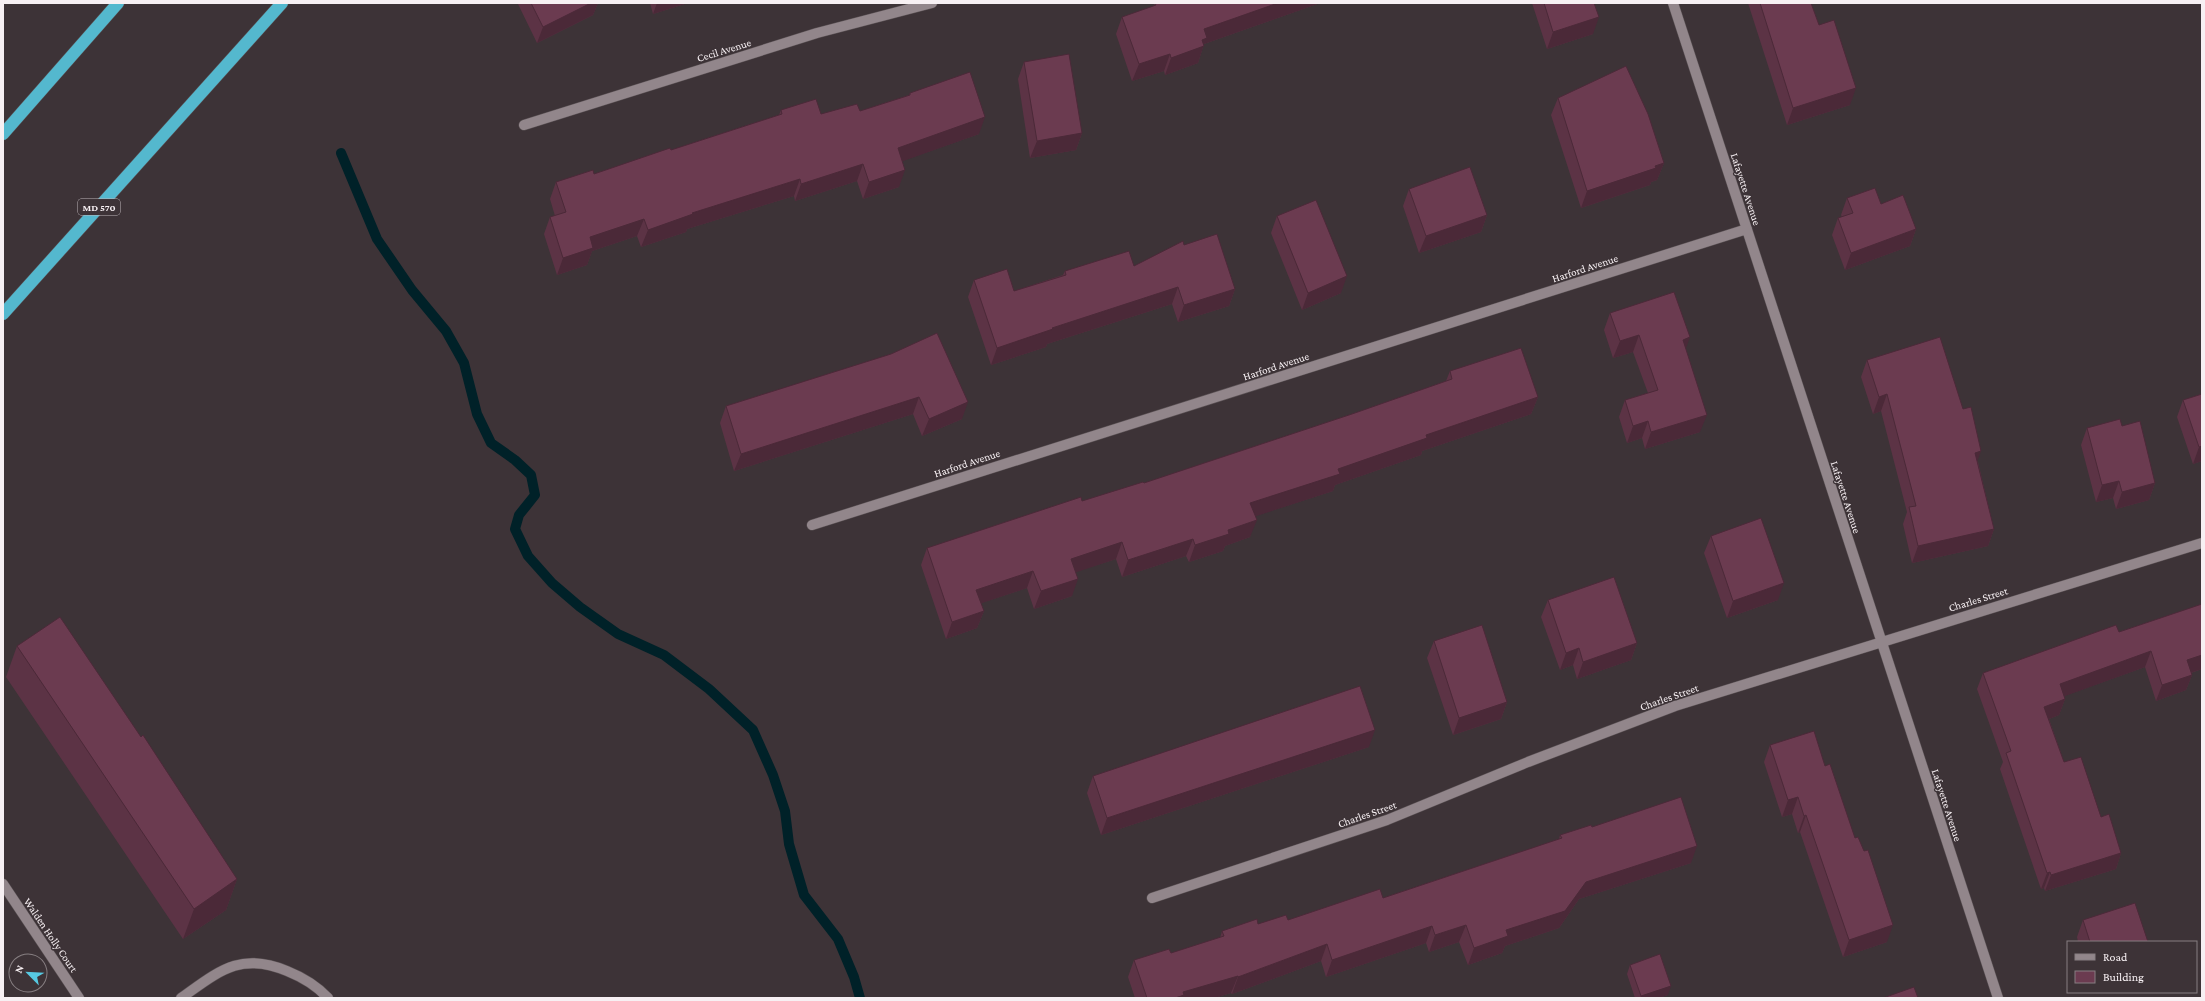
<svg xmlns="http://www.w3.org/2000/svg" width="2205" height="1001" font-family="'Crimson Pro',serif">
  <rect width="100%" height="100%" fill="#3d3337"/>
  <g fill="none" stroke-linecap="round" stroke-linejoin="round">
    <path stroke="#002128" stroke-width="10" d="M 341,153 L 377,239 L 412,290 L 446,331 L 464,363 L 477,414 L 491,443 L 515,460 L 531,475 L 535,495 L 519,515 L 515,529 L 528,556 L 552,583 L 580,607 L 618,634 L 664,655 L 709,689 L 753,730 L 773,775 L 785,811 L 789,844 L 804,895 L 838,939 L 854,977 L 860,998"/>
    <defs>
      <path id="street" d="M 1673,3 L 1998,998
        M 524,125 L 817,33 L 932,3
        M 812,525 L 1747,229
        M 3,884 L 79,998
        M 1152,898 L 1387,820 L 1528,762 L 1675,706 L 2202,543
        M 181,998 C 218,972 240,951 287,971 C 302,977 317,986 328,998"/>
      <path id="highway" d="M 3,134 L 118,3
        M 3,314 L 282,3"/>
    </defs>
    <use href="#street" stroke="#5b5255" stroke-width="11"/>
    <use href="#highway" stroke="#5b5255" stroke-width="13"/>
    <use href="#street" stroke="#92868b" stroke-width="10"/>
    <use href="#highway" stroke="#54b8ce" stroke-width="12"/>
  </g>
  <path fill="#5c3345" d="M 518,3 L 598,3 L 593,15 L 537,43 L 518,4 Z
    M 650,3 L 688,3 L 653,14 Z
    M 1155,3 L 1320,3 L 1204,44 L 1198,63 L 1165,75 L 1164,71 L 1132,81 L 1116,34 L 1122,17 L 1154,6 Z
    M 1532,3 L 1594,3 L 1593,34 L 1547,49 Z
    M 1748,3 L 1811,3 L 1819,25 L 1850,105 L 1787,125 Z
    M 1024,62 L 1082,133 L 1076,150 L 1030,158 L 1018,79 Z
    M 910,93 L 979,134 L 902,161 L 899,187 L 863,199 L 857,181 L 795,201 L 794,196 L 687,229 L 686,232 L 641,247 L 637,236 L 592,251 L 587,265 L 557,275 L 544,234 L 550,217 L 555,216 L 550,199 L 556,182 L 594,174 L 671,150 L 779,115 L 781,110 L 821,114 L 860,111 L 909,95 Z
    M 1558,98 L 1664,163 L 1657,180 L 1651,182 L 1650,185 L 1581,208 L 1551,115 Z
    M 1409,189 L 1487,215 L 1481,232 L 1419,253 L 1403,206 Z
    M 1847,198 L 1881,204 L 1916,229 L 1910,246 L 1845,270 L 1832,235 L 1838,218 L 1842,217 L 1841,215 Z
    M 1277,216 L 1341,293 L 1302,310 L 1271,233 Z
    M 1184,245 L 1235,289 L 1229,306 L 1178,322 L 1172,304 L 1047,344 L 1046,347 L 991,365 L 968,297 L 974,280 L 1014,291 L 1063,275 L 1065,271 L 1134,266 Z
    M 1610,313 L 1686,349 L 1700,432 L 1645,449 L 1642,438 L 1627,443 L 1619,417 L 1625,400 L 1648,393 L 1633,352 L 1613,358 L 1604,330 Z
    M 891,354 L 962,419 L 922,436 L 913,414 L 734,471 L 720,423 L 726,406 Z
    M 1867,360 L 1978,462 L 1994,529 L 1988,546 L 1912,563 L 1903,524 L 1907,512 L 1881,411 L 1873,414 L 1861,377 Z
    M 1450,371 L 1538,397 L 1531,414 L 1422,451 L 1421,455 L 1335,485 L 1333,491 L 1255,516 L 1250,537 L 1225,546 L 1223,551 L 1189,562 L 1186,556 L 1122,577 L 1116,559 L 1075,572 L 1072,596 L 1034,609 L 1027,588 L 981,603 L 984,611 L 977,628 L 946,639 L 921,565 L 927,548 L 1144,483 L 1352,414 L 1446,381 Z
    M 2202,394 L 2202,461 L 2193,464 L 2177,417 L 2183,400 Z
    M 2122,426 L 2155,483 L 2149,500 L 2116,509 L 2113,498 L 2096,502 L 2081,445 L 2087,428 Z
    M 1711,536 L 1778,600 L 1727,618 L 1704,553 Z
    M 1548,600 L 1637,643 L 1631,660 L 1577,679 L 1573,665 L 1560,670 L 1541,617 Z
    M 2202,604 L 2202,669 L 2191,673 L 2192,675 L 2186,690 L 2156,701 L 2145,667 L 2064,696 L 2065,699 L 2059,715 L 2049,719 L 2064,762 L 2101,817 L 2121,853 L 2116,869 L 2045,891 L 2044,888 L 2041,889 L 2000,769 L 2003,762 L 1977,689 L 1983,673 L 2119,632 Z
    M 1434,641 L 1507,702 L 1501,719 L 1453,735 L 1427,658 Z
    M 17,646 L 237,879 L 226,910 L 183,939 L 6,677 Z
    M 1770,745 L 1825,766 L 1887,942 L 1843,957 L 1800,832 L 1798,833 L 1792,814 L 1782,817 L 1764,762 Z
    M 1369,747 L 1101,835 L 1087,793 L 1093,776 Z
    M 1592,827 L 1691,863 L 1579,899 L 1559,928 L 1505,946 L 1502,953 L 1468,965 L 1459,942 L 1429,952 L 1426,943 L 1326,977 L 1321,961 L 1232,994 L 1231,993 L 1214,998 L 1135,998 L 1128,977 L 1134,960 L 1171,953 L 1220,938 L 1222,931 L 1258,924 L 1288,920 L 1383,898 L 1559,839 L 1560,835 Z
    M 2083,920 L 2148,942 L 2078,942 L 2077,937 Z
    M 1630,965 L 1668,995 L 1658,998 L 1635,998 L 1627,974 Z"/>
  <path fill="#4b2938" d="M 591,3 L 598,3 L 593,15 L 537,43 L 543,27 Z
    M 657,3 L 688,3 L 653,14 Z
    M 1278,3 L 1320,3 L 1204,44 L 1198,63 L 1165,75 L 1171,58 L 1204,29 Z
    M 1599,17 L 1593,34 L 1547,49 L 1553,32 Z
    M 1170,54 L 1164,71 L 1132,81 L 1139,64 Z
    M 1856,88 L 1850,105 L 1787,125 L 1793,108 Z
    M 985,117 L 979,134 L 892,165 L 898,148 Z
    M 1082,133 L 1076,150 L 1030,158 L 1037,141 Z
    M 1664,163 L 1657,180 L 1651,182 L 1650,185 L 1581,208 L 1587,191 Z
    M 863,164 L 857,181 L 795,201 L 801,184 Z
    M 905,170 L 899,187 L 863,199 L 869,182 Z
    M 800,179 L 794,196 L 687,229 L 686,232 L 641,247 L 648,230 L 692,213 Z
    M 1487,215 L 1481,232 L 1419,253 L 1426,236 Z
    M 644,219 L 637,236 L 592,251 L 587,265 L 557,275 L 563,258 L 590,237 Z
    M 1916,229 L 1910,246 L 1845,270 L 1851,253 Z
    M 1347,276 L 1341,293 L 1302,310 L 1308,293 Z
    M 1178,287 L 1172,304 L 1047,344 L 1046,347 L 991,365 L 997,348 L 1052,328 Z
    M 1235,289 L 1229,306 L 1178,322 L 1184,305 Z
    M 1639,335 L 1633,352 L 1613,358 L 1620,341 Z
    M 1690,337 L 1684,354 L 1683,340 Z
    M 1887,394 L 1881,411 L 1873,414 L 1879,397 Z
    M 919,397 L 913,414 L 734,471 L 741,454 Z
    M 1538,397 L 1531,414 L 1422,451 L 1421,455 L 1335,485 L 1333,491 L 1244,520 L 1250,503 L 1426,435 Z
    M 968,402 L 962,419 L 922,436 L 929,419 Z
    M 1707,415 L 1700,432 L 1645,449 L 1651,432 Z
    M 1648,421 L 1642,438 L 1627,443 L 1633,426 Z
    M 2202,446 L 2202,461 L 2193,464 L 2199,447 Z
    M 1981,451 L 1975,468 L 1975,453 Z
    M 2119,481 L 2113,498 L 2096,502 L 2102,485 Z
    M 2155,483 L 2149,500 L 2116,509 L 2122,492 Z
    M 1257,520 L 1250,537 L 1225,546 L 1223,551 L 1189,562 L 1195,545 L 1228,530 Z
    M 1994,529 L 1988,546 L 1912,563 L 1918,546 Z
    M 1193,539 L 1186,556 L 1122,577 L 1128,560 Z
    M 1122,542 L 1116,559 L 1065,576 L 1071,559 Z
    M 1033,571 L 1027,588 L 970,607 L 976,590 Z
    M 1078,579 L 1072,596 L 1034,609 L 1041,591 Z
    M 1784,583 L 1778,600 L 1727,618 L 1733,601 Z
    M 984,611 L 977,628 L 946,639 L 952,622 Z
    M 1637,643 L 1631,660 L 1577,679 L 1583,662 Z
    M 1579,648 L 1573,665 L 1560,670 L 1566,653 Z
    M 2151,651 L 2145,667 L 2054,700 L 2060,684 Z
    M 2202,655 L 2202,669 L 2181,676 L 2187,660 Z
    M 2192,675 L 2186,690 L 2156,701 L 2162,685 Z
    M 2065,699 L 2059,715 L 2039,723 L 2044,707 Z
    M 1507,702 L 1501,719 L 1453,735 L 1459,718 Z
    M 1375,730 L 1369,747 L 1101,835 L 1107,818 Z
    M 1798,797 L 1792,814 L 1782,817 L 1788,800 Z
    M 1806,815 L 1800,832 L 1798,833 L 1804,816 Z
    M 1697,846 L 1691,863 L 1579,899 L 1559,928 L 1505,946 L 1502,953 L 1468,965 L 1474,948 L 1506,930 L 1586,882 Z
    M 2121,853 L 2116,869 L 2045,891 L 2051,875 Z
    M 2050,872 L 2044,888 L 2041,889 L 2047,873 Z
    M 237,879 L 226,910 L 183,939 L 194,909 Z
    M 1466,925 L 1459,942 L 1429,952 L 1435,935 Z
    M 1893,925 L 1887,942 L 1843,957 L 1849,940 Z
    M 1432,926 L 1426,943 L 1326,977 L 1332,960 Z
    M 1327,944 L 1321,961 L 1232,994 L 1238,977 Z
    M 1238,976 L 1231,993 L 1214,998 L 1175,998 L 1183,992 Z
    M 1671,986 L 1668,995 L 1658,998 L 1640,998 L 1641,996 Z"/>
  <path fill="#6b3b50" stroke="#4b2938" d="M 531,3 L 591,3 L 543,27 Z
    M 1155,3 L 1278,3 L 1204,29 L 1207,38 L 1202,40 L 1204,46 L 1171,58 L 1170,54 L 1139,64 L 1122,17 L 1156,5 Z
    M 1544,3 L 1594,3 L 1599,17 L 1553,32 Z
    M 1760,3 L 1811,3 L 1819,25 L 1834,20 L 1856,88 L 1793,108 Z
    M 1069,54 L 1082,133 L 1037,141 L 1024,62 Z
    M 1626,66 L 1648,114 L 1664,163 L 1655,166 L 1656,168 L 1587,191 L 1558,98 Z
    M 970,72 L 985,117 L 898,148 L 905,170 L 869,182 L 863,164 L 801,184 L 800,179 L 692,213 L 693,214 L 648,230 L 644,219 L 590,237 L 593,248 L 563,258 L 550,217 L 566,212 L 556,182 L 593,170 L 594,174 L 670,148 L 671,150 L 782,114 L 781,110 L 816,99 L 821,114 L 857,104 L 860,111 L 910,95 L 910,93 Z
    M 1470,167 L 1487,215 L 1426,236 L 1409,189 Z
    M 1875,188 L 1881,204 L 1903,195 L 1916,229 L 1851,253 L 1838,218 L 1853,213 L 1847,198 Z
    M 1316,200 L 1347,276 L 1308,293 L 1277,216 Z
    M 1217,234 L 1235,289 L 1184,305 L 1178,287 L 1052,328 L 1053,329 L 997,348 L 974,280 L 1007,269 L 1014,291 L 1066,275 L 1065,271 L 1129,251 L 1134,266 L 1183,241 L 1184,245 Z
    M 1674,292 L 1690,337 L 1683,340 L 1707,415 L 1651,432 L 1648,421 L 1633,426 L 1625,400 L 1658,390 L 1639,335 L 1620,341 L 1610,313 Z
    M 937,333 L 968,402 L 929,419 L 919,397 L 741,454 L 726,406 L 891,354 Z
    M 1940,337 L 1963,409 L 1971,407 L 1981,451 L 1975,453 L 1994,529 L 1918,546 L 1909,507 L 1916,506 L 1887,394 L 1879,397 L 1867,360 Z
    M 1521,348 L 1538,397 L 1426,435 L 1427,438 L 1338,469 L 1340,474 L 1250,503 L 1257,520 L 1228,530 L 1229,534 L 1195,545 L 1193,539 L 1128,560 L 1122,542 L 1071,559 L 1078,579 L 1041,591 L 1033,571 L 976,590 L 984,611 L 952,622 L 927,548 L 1081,497 L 1082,501 L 1143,482 L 1144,483 L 1352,414 L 1452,379 L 1450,371 Z
    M 2202,394 L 2202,446 L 2199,447 L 2183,400 Z
    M 2120,419 L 2122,426 L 2140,421 L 2155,483 L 2122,492 L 2119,481 L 2102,485 L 2087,428 Z
    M 1761,518 L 1784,583 L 1733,601 L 1711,536 Z
    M 1614,577 L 1637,643 L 1583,662 L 1579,648 L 1566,653 L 1548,600 Z
    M 2202,604 L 2202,655 L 2187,660 L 2192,675 L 2162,685 L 2151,651 L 2060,684 L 2065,699 L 2044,707 L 2064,762 L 2081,757 L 2101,817 L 2109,814 L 2121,853 L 2051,875 L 2050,872 L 2047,873 L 2006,753 L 2011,751 L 1983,673 L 2116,625 L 2119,632 Z
    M 60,617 L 141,737 L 143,735 L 237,879 L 194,909 L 17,646 Z
    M 1482,625 L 1507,702 L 1459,718 L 1434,641 Z
    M 1360,686 L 1375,730 L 1107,818 L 1093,776 Z
    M 1814,731 L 1825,766 L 1830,764 L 1855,838 L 1858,837 L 1864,851 L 1868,850 L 1893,925 L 1849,940 L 1806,815 L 1804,816 L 1798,797 L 1788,800 L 1770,745 Z
    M 1681,797 L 1697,846 L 1586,882 L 1565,911 L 1506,930 L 1508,936 L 1474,948 L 1466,925 L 1435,935 L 1432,926 L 1332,960 L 1327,944 L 1238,977 L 1238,976 L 1183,992 L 1184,995 L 1175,998 L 1147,998 L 1134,960 L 1169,949 L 1171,953 L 1224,936 L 1222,931 L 1257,919 L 1258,924 L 1286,915 L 1288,920 L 1380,889 L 1383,898 L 1562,838 L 1560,835 L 1591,825 L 1592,827 Z
    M 2135,903 L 2148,942 L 2090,942 L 2083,920 Z
    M 1660,954 L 1671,986 L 1641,996 L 1630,965 Z
    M 1914,987 L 1918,998 L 1883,998 Z"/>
  <g text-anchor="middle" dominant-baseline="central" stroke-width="3" stroke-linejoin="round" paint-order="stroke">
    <rect fill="#3d3337" stroke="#bfb7bb" stroke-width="1" x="78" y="199" width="42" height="16" rx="3"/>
    <g font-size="10" font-weight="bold" fill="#f7f0f3">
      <text x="99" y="207">MD 570</text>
    </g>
    <g font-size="11" fill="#f7f0f3" stroke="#3d3337">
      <text transform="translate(724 50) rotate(-17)">Cecil Avenue</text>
      <text transform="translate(1746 189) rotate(72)">Lafayette Avenue</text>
      <text transform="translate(1585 268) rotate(-18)">Harford Avenue</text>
      <text transform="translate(1276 366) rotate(-18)">Harford Avenue</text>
      <text transform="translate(967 463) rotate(-18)">Harford Avenue</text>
      <text transform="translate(1846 497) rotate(72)">Lafayette Avenue</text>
      <text transform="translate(1978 599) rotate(-17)">Charles Street</text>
      <text transform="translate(1669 697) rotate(-19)">Charles Street</text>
      <text transform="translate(1947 805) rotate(72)">Lafayette Avenue</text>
      <text transform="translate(1367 814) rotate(-19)">Charles Street</text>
      <text transform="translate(51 935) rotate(56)">Walden Holly Court</text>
    </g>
  </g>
  <rect width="2205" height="1001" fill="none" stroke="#f7f0f3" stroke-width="8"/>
  <rect x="2067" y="941" width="130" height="52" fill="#3d3337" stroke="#877f82"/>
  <rect x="2075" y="954" width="20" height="6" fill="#92868b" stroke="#877f82"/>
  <text x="2103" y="961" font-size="12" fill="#f7f0f3">Road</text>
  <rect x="2075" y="971" width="20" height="12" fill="#6b3b50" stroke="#877f82"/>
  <text x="2103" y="981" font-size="12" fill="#f7f0f3">Building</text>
  <g transform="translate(28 973) rotate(294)"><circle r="19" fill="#3d3337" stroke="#877f82"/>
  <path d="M0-3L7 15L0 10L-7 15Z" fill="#57c9e2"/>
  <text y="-6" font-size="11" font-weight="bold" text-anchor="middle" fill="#f7f0f3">N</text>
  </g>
</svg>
